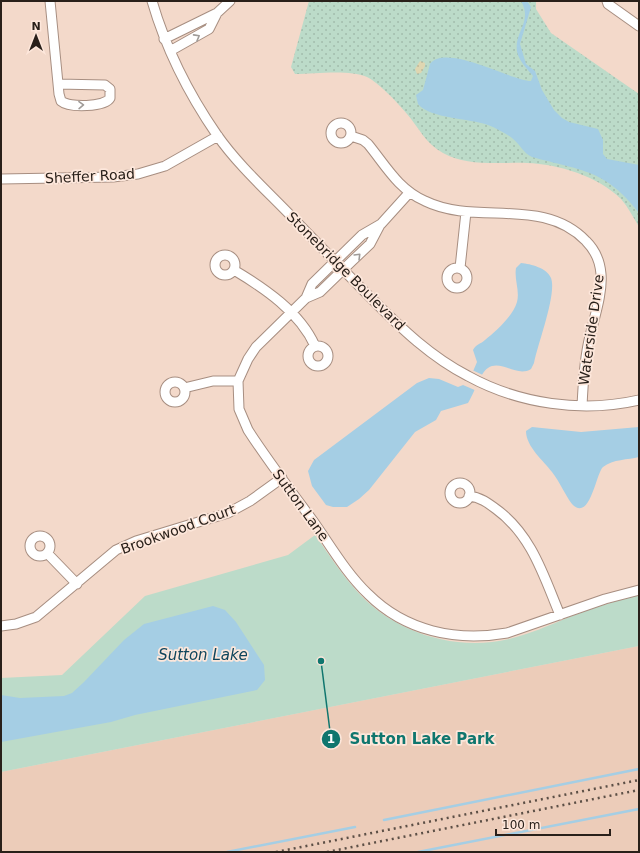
<svg xmlns="http://www.w3.org/2000/svg" width="640" height="853" font-family="'DejaVu Sans',sans-serif">
  <defs>
    <pattern id="grass-dots" width="8" height="8" patternUnits="userSpaceOnUse"><rect width="8" height="8" fill="#bcdbc9"/><path d="M2 2h.1M6 6h.1" fill="none" stroke="#a2bcac" stroke-width="1.8" stroke-linecap="round"/></pattern>
    <pattern id="sand-dots" width="8" height="8" patternUnits="userSpaceOnUse"><rect width="8" height="8" fill="#dfd6b1"/><path d="M2 2h.1M6 6h.1" fill="none" stroke="#bfb798" stroke-width="1.8" stroke-linecap="round"/></pattern>
  </defs>
  <rect width="100%" height="100%" fill="#f3d9ca"/>
  <path fill="#ecccb9" d="M 639,646 L 639,852 L 1,852 L 1,772 Z"/>
  <path fill="url(#grass-dots)" d="M 309,1 L 536,1 L 536,9 L 551,33 L 639,94 L 639,227 C 633,217 628,207 621,199 C 598,176 558,164 527,163 C 499,162 468,167 443,153 C 426,144 419,128 407,114 C 398,103 379,83 367,77 C 348,69 316,74 295,74 L 291,67 Z"/>
  <path fill="url(#sand-dots)" d="M 420,61 L 425,63 L 425,66 L 421,73 L 417,74 L 415,69 Z"/>
  <path fill="#bcdbc9" d="M 315,535 C 328,553 340,572 355,589 C 392,632 454,652 509,639 C 529,634 548,626 567,618 C 590,609 614,601 639,595 L 639,646 L 1,772 L 1,678 L 62,675 L 145,596 L 288,555 Z"/>
  <path fill="#a5cee4" d="M 521,1 L 527,1 L 531,7 L 520,44 L 526,64 L 535,71 L 542,90 L 554,110 L 562,118 L 569,122 L 598,129 L 603,140 L 603,154 L 607,159 L 639,165 L 639,213 C 605,169 582,171 532,157 C 523,153 520,144 512,138 C 505,133 496,128 488,125 C 469,118 431,119 418,104 L 416,95 L 423,90 L 430,64 C 446,43 509,80 531,81 L 533,76 C 528,70 521,63 518,55 C 511,34 534,23 521,1 Z
    M 521,263 C 531,264 547,268 551,278 C 557,294 538,343 534,363 L 531,369 C 517,378 501,359 488,368 C 480,373 474,394 468,403 L 441,411 L 436,420 L 415,432 L 369,490 L 359,499 L 347,507 L 333,507 L 326,505 L 312,486 L 308,471 L 314,460 L 417,383 L 429,378 L 439,379 L 458,387 L 468,383 L 477,362 L 473,350 C 476,344 481,344 485,340 C 496,331 513,316 517,302 C 520,291 514,279 516,268 Z
    M 532,427 L 581,432 L 639,427 L 639,457 C 628,460 613,459 603,467 C 596,473 590,523 572,504 C 565,495 560,482 552,472 C 544,461 526,447 526,431 Z
    M 213,606 L 225,610 L 236,622 L 264,665 L 265,680 L 257,690 L 135,715 L 111,722 L 1,742 L 1,695 L 20,698 L 64,696 L 72,693 L 84,682 L 124,640 L 144,624 Z"/>
  <path fill="#f3d9ca" d="M 472,370 L 485,376 L 477,391 L 463,385 Z"/>
  <g fill="none" stroke-linecap="round" stroke-linejoin="round">
    <path stroke="#a5cee4" stroke-width="2.5" d="M 384,820 L 639,769
      M 227,852 L 355,827
      M 418,852 L 639,809"/>
    <defs>
      <path id="street" d="M 50,1 L 59,94 L 61,101 C 69,108 105,107 110,98 L 110,89 L 105,85 L 58,84
        M 152,1 C 166,49 188,93 217,135 C 238,165 267,191 292,217 C 319,245 346,273 373,300 C 402,329 431,357 468,376 C 519,404 582,413 639,400
        M 607,1 L 608,4 L 639,26
        M 164,39 L 217,13 L 230,1
        M 170,51 L 209,29 L 217,13
        M331 133a10 10 0 1 1 20 0a10 10 0 1 1-20 0Z
        M 351,136 L 363,140 L 368,144 C 386,166 398,189 425,201 C 476,226 543,196 586,241 C 595,250 600,261 601,274 C 603,295 592,324 588,345 C 584,365 583,385 582,406
        M 1,179 L 113,177 L 138,174 L 165,166 L 218,136
        M 409,193 L 381,224 L 362,235 L 312,284 L 306,298 L 256,347 L 248,359 L 238,381 L 239,409 L 248,430 C 268,461 291,491 313,521 C 330,545 346,573 368,594 C 405,631 456,642 507,633 L 605,599 L 639,590
        M215 265a10 10 0 1 1 20 0a10 10 0 1 1-20 0Z
        M447 278a10 10 0 1 1 20 0a10 10 0 1 1-20 0Z
        M 460,268 L 466,212
        M 234,270 C 264,288 300,312 315,346
        M 306,298 L 320,292 L 352,261 L 370,244 L 380,225
        M308 356a10 10 0 1 1 20 0a10 10 0 1 1-20 0Z
        M165 392a10 10 0 1 1 20 0a10 10 0 1 1-20 0Z
        M 184,388 L 213,381 L 238,381
        M450 493a10 10 0 1 1 20 0a10 10 0 1 1-20 0Z
        M 469,496 C 480,497 488,503 496,509 C 532,535 544,577 560,615
        M30 546a10 10 0 1 1 20 0a10 10 0 1 1-20 0Z
        M 47,553 L 77,584
        M 1,626 L 16,624 L 36,617 L 116,550 L 136,541 L 228,513 L 250,501 L 282,478"/>
    </defs>
    <use href="#street" stroke="#a78e81" stroke-width="11"/>
    <use href="#street" stroke="#fff" stroke-width="9"/>
    <path stroke="#5c4f46" stroke-width="2.5" stroke-dasharray="2 4" stroke-linecap="butt" d="M 276,852 L 639,780
      M 327,852 L 639,790"/>
  </g>
  <defs><path id="oneway-chevron" d="M-2-3.5L2.5 0L-2 3.5" fill="none" stroke-width="1.6" stroke-linecap="round" stroke-linejoin="round"/></defs>
  <g stroke="#9f9b98">
    <use href="#oneway-chevron" transform="translate(197 37) rotate(-29)"/>
    <use href="#oneway-chevron" transform="translate(81 105) rotate(-1)"/>
    <use href="#oneway-chevron" transform="translate(358 256) rotate(-45)"/>
  </g>
  <g text-anchor="middle" dominant-baseline="central" stroke-width="3.5" stroke-linejoin="round" paint-order="stroke">
    <g font-size="14" fill="#29201a" stroke="#fde7db">
      <text transform="translate(90 176) rotate(-3)">Sheffer Road</text>
      <text transform="translate(346 271) rotate(45)">Stonebridge Boulevard</text>
      <text transform="translate(591 330) rotate(-82)">Waterside Drive</text>
      <text transform="translate(301 505) rotate(54)">Sutton Lane</text>
      <text transform="translate(178 529) rotate(-20)">Brookwood Court</text>
    </g>
    <g font-size="15" font-style="italic" fill="#0f455c" stroke="#fde7db">
      <text x="203" y="655">Sutton Lake</text>
    </g>
  </g>
  <path fill="none" stroke="#0f766e" stroke-width="1.5" d="M321 661L331 739"/>
  <g fill="#0f766e" stroke="#fde7db" stroke-width="1.5">
    <circle cx="321" cy="661" r="4"/>
    <circle cx="331" cy="739" r="10"/>
  </g>
  <g font-size="12" text-anchor="middle" font-weight="bold" fill="#fff">
    <text x="331" y="743">1</text>
  </g>
  <g font-size="15" text-anchor="middle" font-weight="bold" fill="#0f766e" stroke="#fde7db" stroke-width="3.5" stroke-linejoin="round" paint-order="stroke">
    <text x="422" y="744">Sutton Lake Park</text>
  </g>
  <rect width="640" height="853" fill="none" stroke="#29201a" stroke-width="4"/>
  <g transform="translate(36 36)" stroke="#fde7db" stroke-width="3" paint-order="stroke">
  <path d="M0-3L7 15L0 10L-7 15Z" fill="#29201a"/>
  <text y="-6" font-size="11" font-weight="bold" text-anchor="middle" fill="#29201a">N</text>
  </g>
  <path d="M496 829v6h114v-6" fill="none" stroke="#29201a" stroke-width="2"/>
  <text x="502" y="829" font-size="12" fill="#29201a" stroke="#fde7db" stroke-width="3" paint-order="stroke">100 m</text>
</svg>
